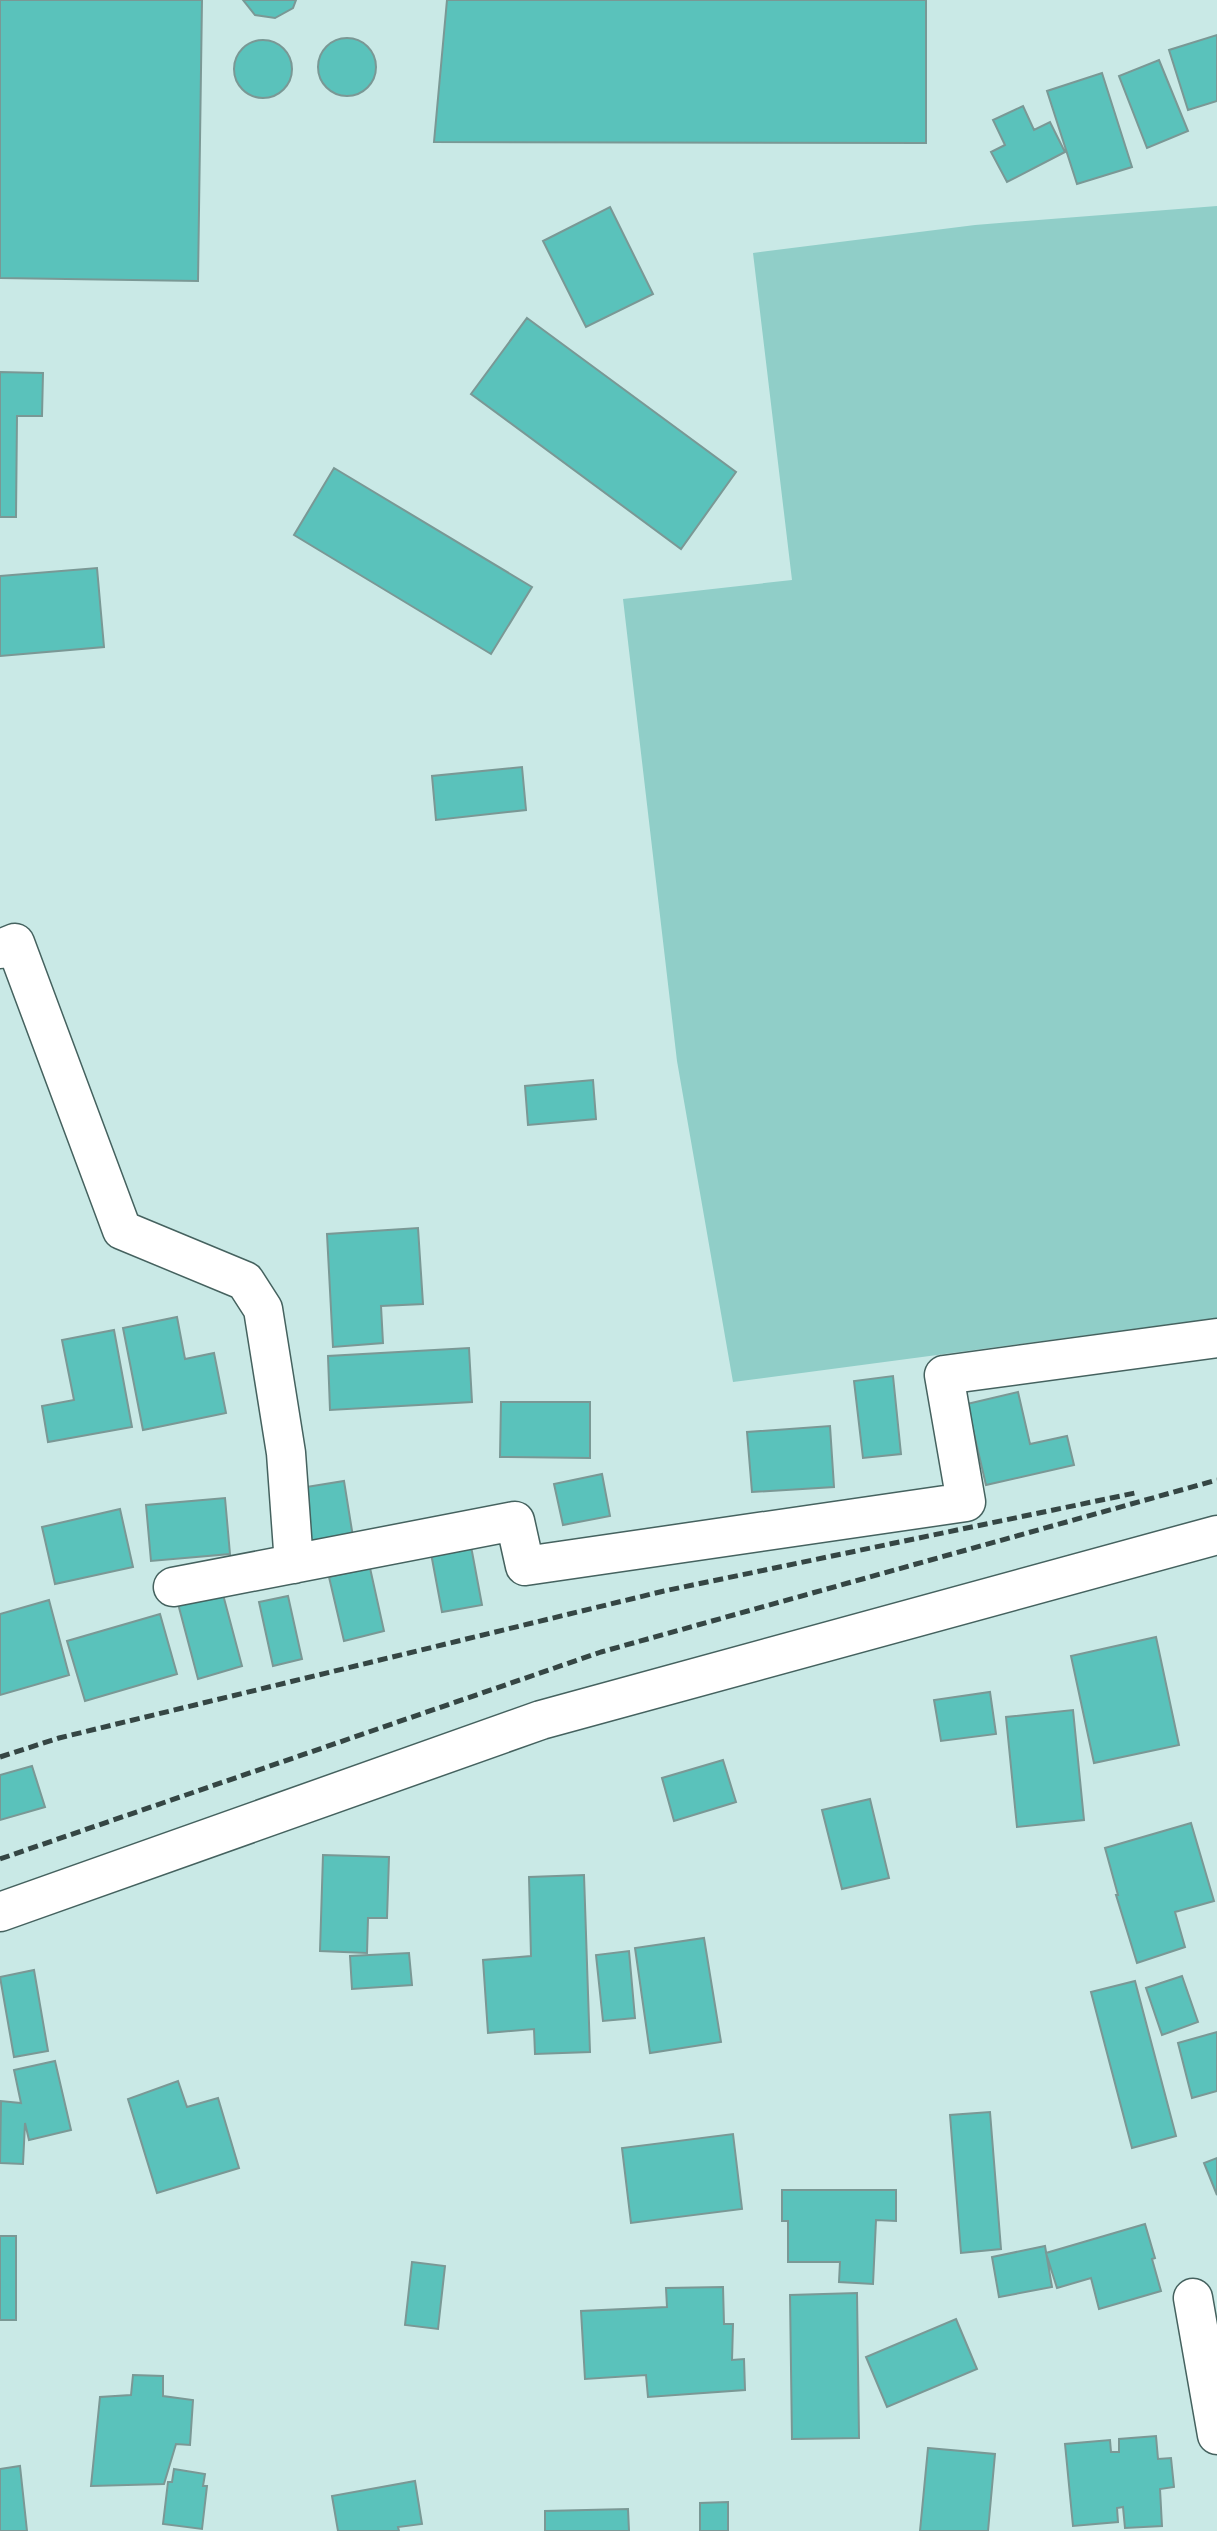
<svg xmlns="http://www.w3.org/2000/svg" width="1217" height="2531" font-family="Mulish,sans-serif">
  <rect width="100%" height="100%" fill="#c9e9e6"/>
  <path fill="#90cec8" d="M 1217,206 L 1217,1318 L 733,1382 L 677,1061 L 623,599 L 792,580 L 753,253 L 975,225 Z"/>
  <path fill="#5ac2bb" stroke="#7a9895" stroke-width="2" d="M 0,0 L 202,0 L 198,281 L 0,278 Z
    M 243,0 L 296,0 L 293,8 L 275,18 L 255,15 Z
    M 447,0 L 926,0 L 926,143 L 434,142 Z
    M 1217,35 L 1217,101 L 1188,110 L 1169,50 Z
    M318 67a29 29 0 1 1 58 0a29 29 0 1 1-58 0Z
    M234 69a29 29 0 1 1 58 0a29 29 0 1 1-58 0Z
    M 1159,60 L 1188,131 L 1147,148 L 1119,76 Z
    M 1102,73 L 1132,167 L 1077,184 L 1047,91 Z
    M 1023,106 L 1034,130 L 1050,122 L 1065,152 L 1007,182 L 991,152 L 1005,145 L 993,120 Z
    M 610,207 L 653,294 L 586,327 L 543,241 Z
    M 527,318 L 736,472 L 681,549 L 471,394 Z
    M 0,372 L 43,373 L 42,416 L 17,416 L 16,517 L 0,517 Z
    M 334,468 L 532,587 L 491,654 L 294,535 Z
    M 97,568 L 104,647 L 0,656 L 0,576 Z
    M 522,767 L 526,810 L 436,820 L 432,776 Z
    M 593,1080 L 596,1119 L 528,1125 L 525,1086 Z
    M 418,1228 L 423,1304 L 381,1306 L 383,1343 L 333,1347 L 327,1234 Z
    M 177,1317 L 185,1359 L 214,1353 L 226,1413 L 143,1430 L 123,1328 Z
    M 114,1330 L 132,1427 L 48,1442 L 42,1406 L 74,1400 L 62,1340 Z
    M 469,1348 L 472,1402 L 330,1410 L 328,1356 Z
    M 893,1376 L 901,1454 L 863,1458 L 854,1381 Z
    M 1018,1392 L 1030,1444 L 1067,1436 L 1074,1465 L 986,1485 L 967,1404 Z
    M 501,1402 L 590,1402 L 590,1458 L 500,1457 Z
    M 830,1426 L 834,1487 L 752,1492 L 747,1432 Z
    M 602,1474 L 610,1516 L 563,1525 L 554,1484 Z
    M 344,1481 L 353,1537 L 309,1544 L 300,1488 Z
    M 225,1498 L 230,1554 L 151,1561 L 146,1505 Z
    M 120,1509 L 133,1567 L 55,1584 L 42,1527 Z
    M 470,1541 L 482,1605 L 442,1612 L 430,1548 Z
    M 370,1568 L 384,1631 L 344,1641 L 329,1577 Z
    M 221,1587 L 242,1666 L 198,1679 L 177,1600 Z
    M 288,1596 L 302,1659 L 273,1666 L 259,1602 Z
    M 49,1600 L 69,1675 L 0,1695 L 0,1614 Z
    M 160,1614 L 177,1674 L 85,1701 L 67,1641 Z
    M 1156,1637 L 1179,1745 L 1094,1763 L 1071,1656 Z
    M 990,1692 L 996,1734 L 941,1741 L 934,1700 Z
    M 1073,1710 L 1084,1820 L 1017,1827 L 1006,1717 Z
    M 723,1760 L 736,1802 L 674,1821 L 662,1778 Z
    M 32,1766 L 45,1807 L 0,1820 L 0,1775 Z
    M 870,1799 L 889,1878 L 842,1889 L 822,1810 Z
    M 1191,1823 L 1214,1901 L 1175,1912 L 1185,1947 L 1137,1963 L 1116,1895 L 1118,1895 L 1105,1848 Z
    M 323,1855 L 389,1857 L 387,1918 L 368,1918 L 367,1953 L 320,1951 Z
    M 584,1875 L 590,2052 L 535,2054 L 534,2029 L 488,2033 L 483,1960 L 531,1956 L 529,1877 Z
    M 704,1938 L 721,2042 L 650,2053 L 635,1948 Z
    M 629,1951 L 635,2018 L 603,2021 L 596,1955 Z
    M 409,1953 L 412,1985 L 352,1989 L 350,1956 Z
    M 34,1970 L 48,2051 L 14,2057 L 0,1977 Z
    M 1182,1976 L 1198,2022 L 1162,2035 L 1146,1988 Z
    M 1135,1981 L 1176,2136 L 1132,2148 L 1091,1992 Z
    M 1217,2032 L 1217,2091 L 1192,2098 L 1178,2043 Z
    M 55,2061 L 71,2130 L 29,2140 L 25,2123 L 23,2164 L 0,2163 L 1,2101 L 21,2103 L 14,2070 Z
    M 178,2081 L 187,2107 L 218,2098 L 239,2168 L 157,2193 L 128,2099 Z
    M 990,2112 L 1001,2249 L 961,2253 L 950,2115 Z
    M 733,2134 L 742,2209 L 631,2223 L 622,2148 Z
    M 1217,2158 L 1217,2195 L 1204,2163 Z
    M 782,2190 L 896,2190 L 896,2221 L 876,2220 L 873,2284 L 839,2282 L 840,2262 L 788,2262 L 788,2221 L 782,2221 Z
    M 1145,2224 L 1155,2258 L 1152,2259 L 1161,2291 L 1099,2309 L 1091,2278 L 1057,2288 L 1046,2253 Z
    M 0,2236 L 16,2236 L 16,2320 L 0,2320 Z
    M 1045,2246 L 1052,2287 L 999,2297 L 992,2257 Z
    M 412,2262 L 445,2266 L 438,2329 L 405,2325 Z
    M 723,2287 L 724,2324 L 733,2324 L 732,2360 L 744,2359 L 745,2390 L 648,2397 L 646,2375 L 585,2379 L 581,2311 L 667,2307 L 666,2288 Z
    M 857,2293 L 859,2438 L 792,2439 L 790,2295 Z
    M 956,2319 L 977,2369 L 887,2407 L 866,2357 Z
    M 133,2375 L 163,2376 L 163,2396 L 193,2400 L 190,2445 L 176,2444 L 164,2484 L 91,2486 L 100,2397 L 131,2395 Z
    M 1156,2436 L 1158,2459 L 1171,2458 L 1174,2487 L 1160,2489 L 1162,2526 L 1125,2528 L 1123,2507 L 1117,2508 L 1118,2522 L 1073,2526 L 1065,2444 L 1110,2440 L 1111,2452 L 1119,2452 L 1119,2439 Z
    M 928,2448 L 995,2454 L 988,2531 L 920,2531 Z
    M 20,2466 L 27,2531 L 0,2531 L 0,2469 Z
    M 174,2469 L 205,2474 L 203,2486 L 207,2486 L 202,2529 L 163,2524 L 168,2482 L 172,2482 Z
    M 415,2481 L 422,2524 L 398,2527 L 399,2531 L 338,2531 L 332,2496 Z
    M 728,2502 L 728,2531 L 700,2531 L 700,2503 Z
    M 628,2509 L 629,2531 L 545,2531 L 545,2511 Z"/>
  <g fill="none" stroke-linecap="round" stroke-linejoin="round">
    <defs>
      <path id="minor" d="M 0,949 L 15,943 L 122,1230 L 245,1281 L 263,1309 L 286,1453 L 294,1564
        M 173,1587 L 515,1521 L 525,1566 L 966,1502 L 944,1375 L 1217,1338
        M 1193,2298 L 1217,2435"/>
      <path id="tertiary" d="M 0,1912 L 541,1720 L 1217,1535"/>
    </defs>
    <use href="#minor" stroke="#45625f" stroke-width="41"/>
    <use href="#tertiary" stroke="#45625f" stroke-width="41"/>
    <use href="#minor" stroke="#fff" stroke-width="38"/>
    <use href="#tertiary" stroke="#fff" stroke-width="38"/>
    <path stroke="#354644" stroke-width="5" stroke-dasharray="10 5" stroke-linecap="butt" d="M 0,1757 L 59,1738 L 664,1591 L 1135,1493
      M 0,1859 L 601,1652 L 1217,1480"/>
  </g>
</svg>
